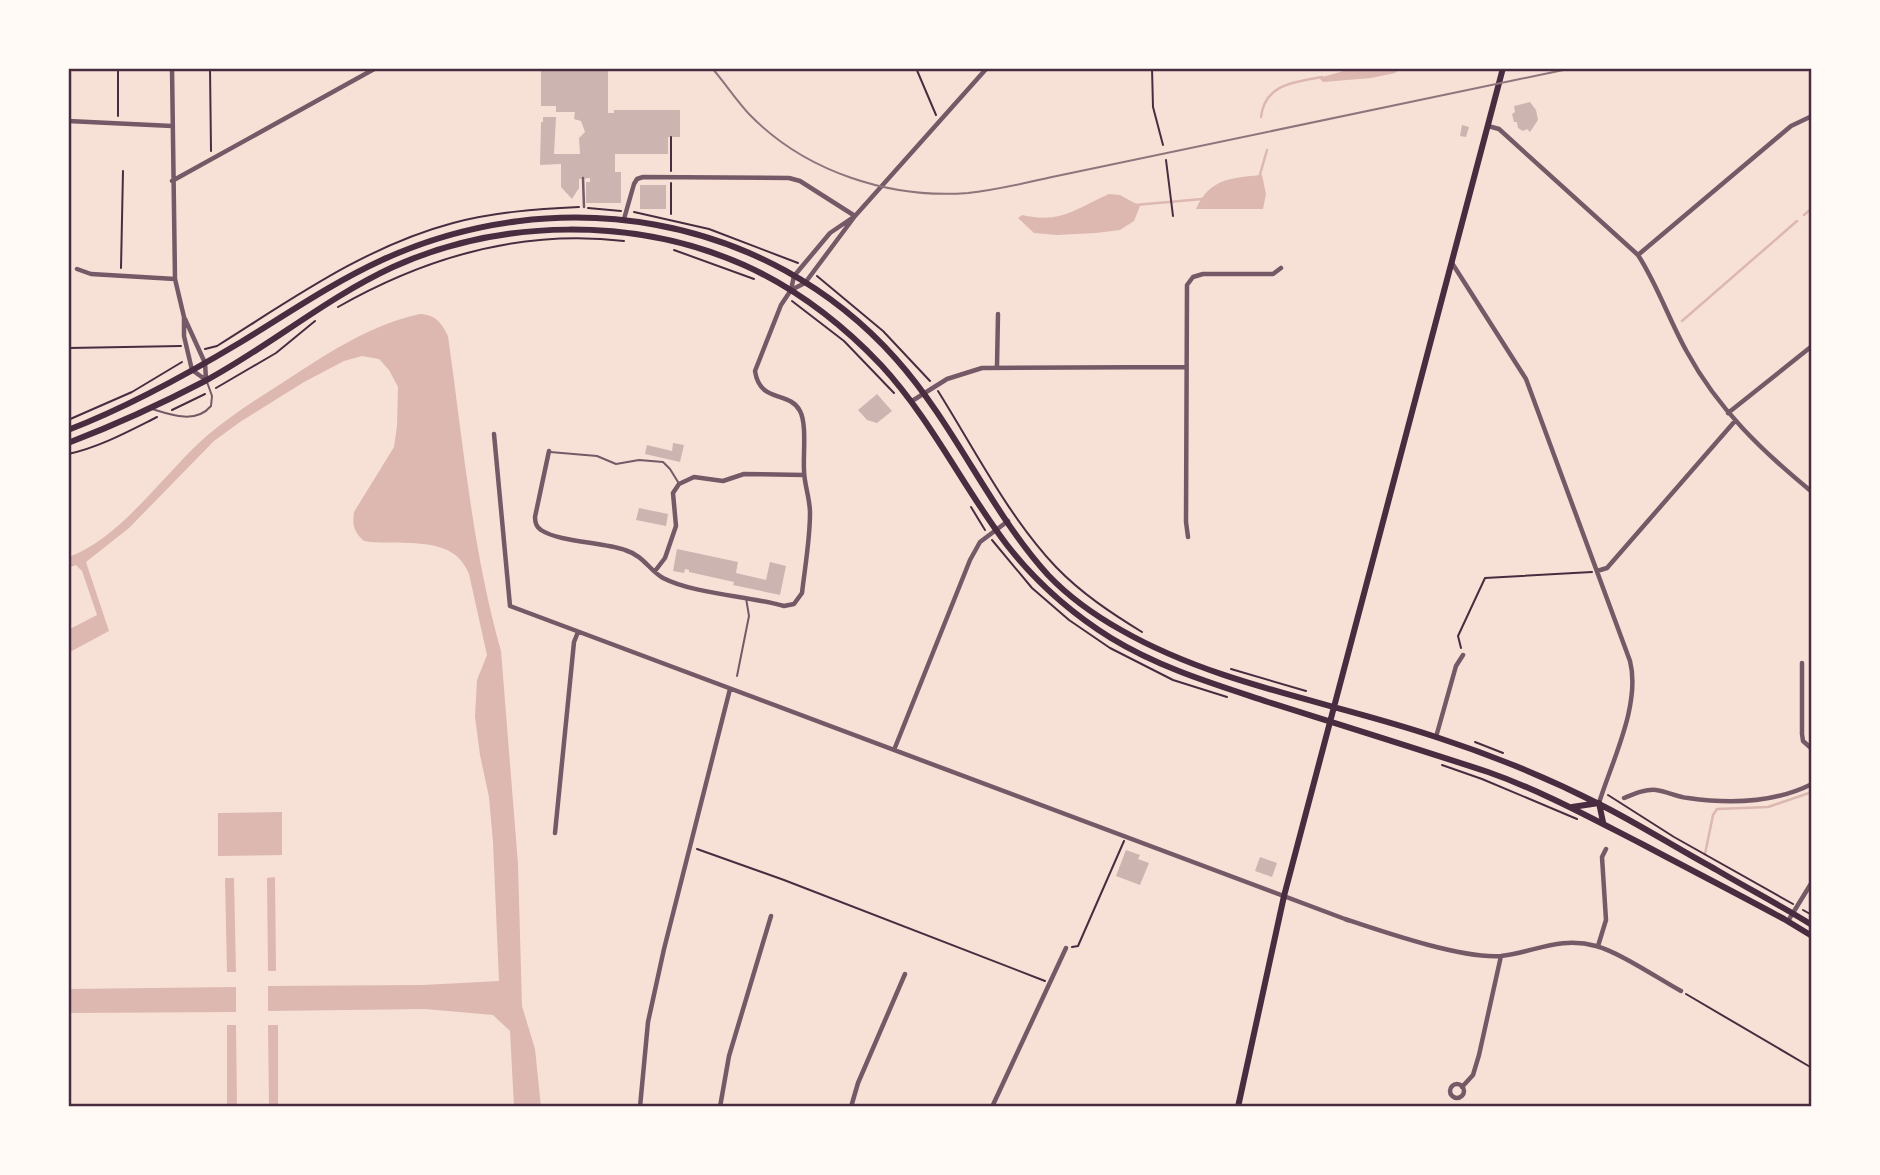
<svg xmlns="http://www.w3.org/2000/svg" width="1880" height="1175" font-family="'DM Sans',sans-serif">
  <rect width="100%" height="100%" fill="#f7e1d7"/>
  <path fill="#dcb8b0" d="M 1354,68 L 1400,68 L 1395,73 L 1371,78 L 1323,82 L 1319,78 Z
    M 1262,175 L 1266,194 L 1263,209 L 1196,209 C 1210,178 1231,178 1262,175 Z
    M 1109,194 L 1120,195 L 1140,206 L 1134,221 L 1120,230 L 1096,233 L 1057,235 L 1034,233 L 1018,218 L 1022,215 C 1061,224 1075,209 1109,194 Z
    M 420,314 C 436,315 441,322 448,336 C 463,441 472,549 501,651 L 518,864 L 522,1006 L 535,1049 L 541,1107 L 514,1107 L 510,1031 L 493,1015 L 425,1009 L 268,1011 L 268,986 L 423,985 L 499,981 L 493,842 L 489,797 L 480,755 L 475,717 L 477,680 L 487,655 L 469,574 C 453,532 399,547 364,541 C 354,532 352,525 354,512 L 394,447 L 397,426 L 398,387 L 389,370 L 379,359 L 362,356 L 344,361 L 304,382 L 240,422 L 214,441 L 129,528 L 86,562 L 109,631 L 68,653 L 68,630 L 97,615 L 82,571 L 76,565 L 68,568 L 68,557 C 116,542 163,476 200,442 C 225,419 254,401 282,383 C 325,355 369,325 420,314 Z
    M 282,812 L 282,855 L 218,856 L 218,813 Z
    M 275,877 L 276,971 L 268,971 L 267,878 Z
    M 225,878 L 234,878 L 236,972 L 227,972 Z
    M 236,987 L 236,1012 L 68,1013 L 68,989 Z
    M 227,1025 L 236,1025 L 237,1107 L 227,1107 Z
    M 268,1025 L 278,1025 L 278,1107 L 269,1107 Z"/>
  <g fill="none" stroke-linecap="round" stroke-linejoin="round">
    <path stroke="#dcb8b0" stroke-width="2.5" d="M 1261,117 C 1265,84 1294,82 1322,77
      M 1259,178 L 1267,150
      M 1135,205 L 1202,199
      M 1804,215 L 1812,208
      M 1682,321 L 1797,221
      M 1705,854 L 1713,815 L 1717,809 L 1768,807 L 1812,792"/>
  </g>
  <path fill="#ccb4b1" d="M 541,68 L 608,68 L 608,113 L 614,113 L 614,110 L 680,110 L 680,137 L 668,137 L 668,154 L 615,154 L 615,172 L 621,172 L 621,203 L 586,203 L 586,182 L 590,182 L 590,178 L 579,179 L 579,188 L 572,199 L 561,187 L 561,164 L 540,165 L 541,122 L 543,122 L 543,117 L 556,117 L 554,154 L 580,154 L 579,138 L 585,132 L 581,121 L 574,119 L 575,112 L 556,112 L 556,106 L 541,106 Z
    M 1530,102 L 1536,110 L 1538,120 L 1530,132 L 1527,129 L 1523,131 L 1518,128 L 1517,122 L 1514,122 L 1512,114 L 1515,112 L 1514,106 Z
    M 1462,125 L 1469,127 L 1466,137 L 1460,136 Z
    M 640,185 L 666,185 L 666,209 L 640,209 Z
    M 877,394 L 892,411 L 877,423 L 867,420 L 858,410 Z
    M 673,443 L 684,445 L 680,462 L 645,454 L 647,445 L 672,451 Z
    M 639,508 L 668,514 L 666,526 L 636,520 Z
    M 677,549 L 738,562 L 736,573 L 766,580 L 770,562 L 786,566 L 780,595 L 733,585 L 734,582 L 689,572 L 689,570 L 685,569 L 684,573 L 673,571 Z
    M 1126,850 L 1140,855 L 1138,859 L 1149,863 L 1140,885 L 1116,876 Z
    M 1260,857 L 1277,863 L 1272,877 L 1255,871 Z"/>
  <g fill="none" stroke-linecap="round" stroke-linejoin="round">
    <path stroke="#4a2c40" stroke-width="2" d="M 118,68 L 118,116
      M 210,68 L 211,151
      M 916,68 L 936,115
      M 1152,68 L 1153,107 L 1163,145
      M 1166,160 L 1173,216
      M 671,171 L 671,137
      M 588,208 L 621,211
      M 634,212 L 709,229 L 798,263
      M 671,214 L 671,183
      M 674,250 L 754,279
      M 121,268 L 123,171
      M 817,276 L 883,331 L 930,381
      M 792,301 L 844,341 L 894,393
      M 338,307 C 426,257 522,229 624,241
      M 68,309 L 69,419
      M 69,348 L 181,346
      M 205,349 L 217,346 C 292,299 366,246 453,223 C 494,212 537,209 579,207
      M 216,388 L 276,353 L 315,321
      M 938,391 C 975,450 1008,516 1056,567 C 1081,593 1111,613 1142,632
      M 172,410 L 205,394
      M 68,420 L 132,392 L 182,362
      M 68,454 C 100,447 129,431 157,417
      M 971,507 L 985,530
      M 992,540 L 1032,588 L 1069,620 L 1110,648 L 1173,680 L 1227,697
      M 1461,648 L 1458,636 L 1485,578 L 1592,572
      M 1231,669 L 1306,691
      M 1475,742 L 1503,753
      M 1442,765 L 1482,779 L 1577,819
      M 1608,795 L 1674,837 L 1793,904
      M 697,849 L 784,880 L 1045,981
      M 1803,910 L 1812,915
      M 1072,947 L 1078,946 L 1124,841
      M 1686,994 L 1812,1068"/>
    <path stroke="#755966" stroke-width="2" d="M 152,409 C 171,415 196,424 211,406 L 212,396 L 207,382
      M 550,452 L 597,456 L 616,464 L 639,460 L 663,462 L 670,469 L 678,482
      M 737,676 L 749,616 L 746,598"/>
    <path stroke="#755966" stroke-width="2.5" d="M 583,178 L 584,207"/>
    <path stroke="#755966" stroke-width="4.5" d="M 172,68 L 175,279 L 184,317 L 184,336 L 192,370 L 206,380
      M 68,121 L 172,126
      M 1488,126 L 1499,129 L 1638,255 C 1658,286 1669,320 1687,352 C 1718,409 1762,451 1812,492
      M 172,181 L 376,68
      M 624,219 L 634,184 L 637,179 L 643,177 L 789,178 L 800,181 L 855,216
      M 1638,255 L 1791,126 L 1812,116
      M 1452,263 L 1526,379 L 1630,661 C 1641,704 1612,761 1599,803
      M 77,269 L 91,274 L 175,279
      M 791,290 L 805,283 L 855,216 L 987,68
      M 185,319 L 205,363 L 206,379
      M 997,366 L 998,314
      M 912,401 L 947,379 L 982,368 L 1186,367
      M 1728,413 L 1812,346
      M 494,434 L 510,606 L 1345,919 C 1384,932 1462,959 1501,956 C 1535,952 1560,936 1596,946 C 1619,952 1659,979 1681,991
      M 549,451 L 535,517 C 535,522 536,527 541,530 C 559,542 603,542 625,550 C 644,556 649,570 663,578 C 694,594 749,596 784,606 L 794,604 L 802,593 C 805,567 810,539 810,513 C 810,498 804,484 804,470 C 803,455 807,424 800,411 C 789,390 760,404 755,371 L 781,305 L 791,290 L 794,276 L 830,233 L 855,216
      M 1188,537 L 1186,522 L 1187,285 L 1193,277 L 1203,274 L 1273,274 L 1281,268
      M 655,571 L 665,558 L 676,526 L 673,493 L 679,484 L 694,477 L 723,481 L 744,474 L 804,475
      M 1597,571 L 1607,568 L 1735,421
      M 1802,663 L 1802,734 L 1803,741 L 1812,749
      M 1436,737 L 1456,666 L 1463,655
      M 894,750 L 970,560 L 980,542 L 1008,521
      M 1624,798 C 1634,794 1645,789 1656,790 C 1666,791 1677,797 1688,798 C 1729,804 1774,803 1812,784
      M 555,833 L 574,642 L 578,632
      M 1788,921 L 1812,882
      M 1598,946 L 1606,920 L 1602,857 L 1606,849
      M1450 1091a7 7 0 1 1 14 0a7 7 0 1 1-14 0Z
      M 1462,1087 L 1473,1075 L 1479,1055 L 1501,956
      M 640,1107 L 648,1022 L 664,949 L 730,689
      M 720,1107 L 729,1056 L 771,916
      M 851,1107 L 858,1083 L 905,974
      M 992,1107 L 1066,948"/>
    <path stroke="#4a2c40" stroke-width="6" d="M 68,430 C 128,407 186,375 241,342 C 287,314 332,283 382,260 C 556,180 766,213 896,359 C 955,425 990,511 1048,575 C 1068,596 1096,616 1121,630 C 1219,686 1334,702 1439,738 C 1494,756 1548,778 1599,804 C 1639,824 1676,848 1715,869 C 1747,888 1780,905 1812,925
      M 68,443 C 115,425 161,404 205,381 C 270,346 326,298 393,267 C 501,218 635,217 744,265 C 795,288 842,324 881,365 C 931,419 963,487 1007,545 C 1036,582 1071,613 1111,638 C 1160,668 1214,684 1268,702 C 1341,725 1415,748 1488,772 C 1542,791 1591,818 1642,844 C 1689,869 1736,893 1784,919 L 1812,936
      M 1572,807 L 1599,803 L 1603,822
      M 1238,1107 L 1284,896 L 1503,68"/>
    <path stroke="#8f747c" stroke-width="2" d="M 712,68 C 725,83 736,100 749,114 C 805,172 890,199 968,193 C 997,190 1025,183 1052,177 L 1573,68"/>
  </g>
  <rect width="1880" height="1175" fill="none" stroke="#fffaf5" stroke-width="140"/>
  <rect x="70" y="70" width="1740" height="1035" fill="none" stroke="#4a2c40" stroke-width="2.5"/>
</svg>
